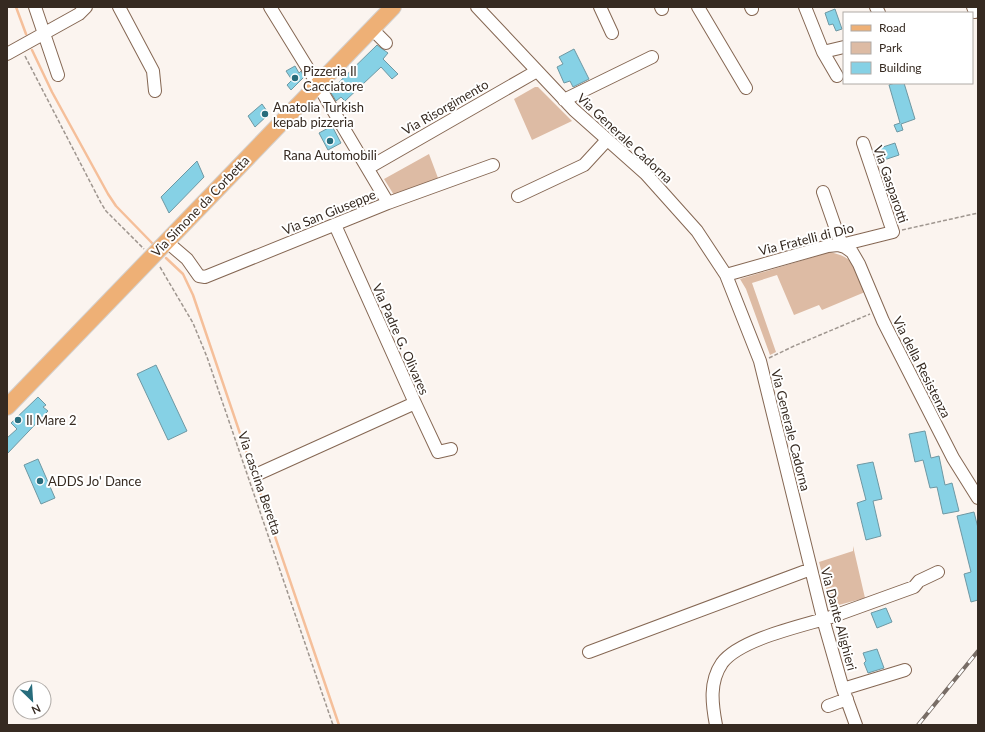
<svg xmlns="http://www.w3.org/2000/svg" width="985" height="732" font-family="Lato,sans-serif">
  <rect width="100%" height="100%" fill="#fbf4ef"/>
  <path fill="#ddbba4" d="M 535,87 L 538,87 L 572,121 L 532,140 L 514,99 Z
    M 429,154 L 438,178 L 394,195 L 384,179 Z
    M 830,252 C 837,254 846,256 851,262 L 865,292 L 822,310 L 819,305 L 794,315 L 777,275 L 752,283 L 776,352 L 770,355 L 746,289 L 740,279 Z
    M 853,546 L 865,598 L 831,607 L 819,562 L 853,551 Z"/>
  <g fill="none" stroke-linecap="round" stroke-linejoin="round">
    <path stroke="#f5bf9a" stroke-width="2.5" d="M 16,7 L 26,34
      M 32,50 L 52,92 L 108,194 L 116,206 L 153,244
      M 166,258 L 183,274 L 193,295 L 339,725"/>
  </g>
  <path fill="#86d1e5" stroke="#6e98a3" d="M 835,9 L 842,29 L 836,31 L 833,24 L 829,25 L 825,13 Z
    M 377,45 L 388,53 L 383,59 L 398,74 L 392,79 L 381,67 L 345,101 L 341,97 L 336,101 L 330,91 Z
    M 574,49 L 589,79 L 573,87 L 570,81 L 564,83 L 557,67 L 563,64 L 559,57 Z
    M 295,66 L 299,73 L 301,71 L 304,77 L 291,90 L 287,85 L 292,80 L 286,71 Z
    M 895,83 L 904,83 L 915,119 L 901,124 L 903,130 L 897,132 L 894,125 L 900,123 L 889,85 Z
    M 262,104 L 269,114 L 255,127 L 248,116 Z
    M 332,126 L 341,143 L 328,150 L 319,133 Z
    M 895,143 L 899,155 L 884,160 L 880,148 Z
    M 197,161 L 204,177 L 169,213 L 161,197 Z
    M 156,365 L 187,431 L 168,440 L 137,374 Z
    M 38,397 L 46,405 L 43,407 L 48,411 L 7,454 L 7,438 L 17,429 L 11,423 Z
    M 925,431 L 931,458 L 939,456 L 945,485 L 952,483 L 959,511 L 943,514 L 937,487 L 930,488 L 923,460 L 915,462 L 909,434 Z
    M 38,459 L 55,498 L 41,504 L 24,465 Z
    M 873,462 L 882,499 L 873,501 L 881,536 L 866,540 L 857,503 L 866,500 L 857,465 Z
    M 974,512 L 978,528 L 978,600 L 971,602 L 964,574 L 971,572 L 957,516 Z
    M 886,608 L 892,622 L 877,628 L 871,613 Z
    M 877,649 L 884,668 L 868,673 L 864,663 L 866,661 L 863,653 Z"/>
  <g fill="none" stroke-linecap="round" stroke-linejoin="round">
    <defs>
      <path id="minor" d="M 35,7 L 58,75
        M 119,7 L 153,71 L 155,91
        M 477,7 L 574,110 L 646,174 L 697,231 L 726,275 L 760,361 L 825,626 L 843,689 L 856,725
        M 600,7 L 612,33
        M 661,7 L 662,9
        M 698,7 L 746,88
        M 751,7 L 752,9
        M 805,7 L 823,52 L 844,47
        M 876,7 L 879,13
        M 973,7 L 975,12
        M 372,29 L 386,43
        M 823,52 L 837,76
        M 7,54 L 79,14 L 86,7
        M 564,100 L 652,57
        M 368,168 L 537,71
        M 823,192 L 839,238 L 845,247 L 852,252 L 859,264 L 883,321 L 953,458 L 978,498
        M 518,196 L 584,165 L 607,140
        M 388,203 L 493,165
        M 335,225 L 415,403 L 438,452 L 451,449
        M 166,241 L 187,259 L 199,276 L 205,277 L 388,203 L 318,85 L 270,7
        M 726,275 L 828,246 L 838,245 L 845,247 L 849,243 L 893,232 L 863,143
        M 260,473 L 415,403
        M 589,652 L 811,569
        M 843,689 L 905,670
        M 828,706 L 847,699
        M 716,725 C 712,704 709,682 722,663 C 740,639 802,626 831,617 C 859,607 887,597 914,587 L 919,581 L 938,572"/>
      <path id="major" d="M 7,407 L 393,7"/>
    </defs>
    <use href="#minor" stroke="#856753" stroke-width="14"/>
    <use href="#major" stroke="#d3d0ce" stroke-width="18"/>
    <path stroke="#9f968f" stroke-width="1.5" stroke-dasharray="4 2" stroke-linecap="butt" d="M 25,56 L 101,203 L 106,211 L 144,249
      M 902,230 L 978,213
      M 160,267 L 193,323 L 207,357 L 333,725
      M 769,358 L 794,346 L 870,314"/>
    <use href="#minor" stroke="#fff" stroke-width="12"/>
    <use href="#major" stroke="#eeb076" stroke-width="16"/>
    <defs>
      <path id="rail" d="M 918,725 L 978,651"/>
    </defs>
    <use href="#rail" stroke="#786d66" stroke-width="4"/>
    <use href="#rail" stroke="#fff" stroke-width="2.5" stroke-dasharray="8" stroke-linecap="butt"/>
  </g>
  <g fill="#276c7c" stroke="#fff" stroke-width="1.5">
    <circle cx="295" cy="78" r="4"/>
    <circle cx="265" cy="114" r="4"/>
    <circle cx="330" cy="141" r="4"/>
    <circle cx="18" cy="420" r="4"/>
    <circle cx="40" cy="481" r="4"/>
  </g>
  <g text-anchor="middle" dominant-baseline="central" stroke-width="4" stroke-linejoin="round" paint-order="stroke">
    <g font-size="13" fill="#362a21" stroke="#fff" text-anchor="start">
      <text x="303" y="71">Pizzeria Il<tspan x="303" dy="15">Cacciatore</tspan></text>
      <text x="273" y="107">Anatolia Turkish<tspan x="273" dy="15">kepab pizzeria</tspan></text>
      <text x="330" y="155" text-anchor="middle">Rana Automobili</text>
      <text x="26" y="420">Il Mare 2</text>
      <text x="48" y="481">ADDS Jo' Dance</text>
    </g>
    <g font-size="13" fill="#362a21" stroke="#fff">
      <text transform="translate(445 107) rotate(-30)">Via Risorgimento</text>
      <text transform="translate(625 138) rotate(43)">Via Generale Cadorna</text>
      <text transform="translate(891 184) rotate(71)">Via Gasparotti</text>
      <text transform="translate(200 206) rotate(-46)">Via Simone da Corbetta</text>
      <text transform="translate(329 212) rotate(-22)">Via San Giuseppe</text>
      <text transform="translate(806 239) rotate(-14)">Via Fratelli di Dio</text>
      <text transform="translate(401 339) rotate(66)">Via Padre G. Olivares</text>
      <text transform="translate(922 367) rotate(63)">Via della Resistenza</text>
      <text transform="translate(791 430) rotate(76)">Via Generale Cadorna</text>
      <text transform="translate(260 483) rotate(71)">Via cascina Beretta</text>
      <text transform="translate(839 619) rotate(75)">Via Dante Alighieri</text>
    </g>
  </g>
  <rect width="985" height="732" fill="none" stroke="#362a21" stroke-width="16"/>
  <rect x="843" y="12" width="130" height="72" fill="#ffffff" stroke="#afaaa6"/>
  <rect x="851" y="25" width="20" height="6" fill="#eeb076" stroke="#afaaa6"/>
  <text x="879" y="32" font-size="12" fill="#362a21">Road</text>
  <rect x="851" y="42" width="20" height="12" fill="#ddbba4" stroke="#afaaa6"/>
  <text x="879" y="52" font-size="12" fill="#362a21">Park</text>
  <rect x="851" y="62" width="20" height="12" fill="#86d1e5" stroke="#afaaa6"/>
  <text x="879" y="72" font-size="12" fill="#362a21">Building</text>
  <g transform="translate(32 700) rotate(155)"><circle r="19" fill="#ffffff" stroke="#afaaa6"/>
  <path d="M0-3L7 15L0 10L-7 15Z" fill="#276c7c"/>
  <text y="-6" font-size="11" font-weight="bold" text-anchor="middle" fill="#362a21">N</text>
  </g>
</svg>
